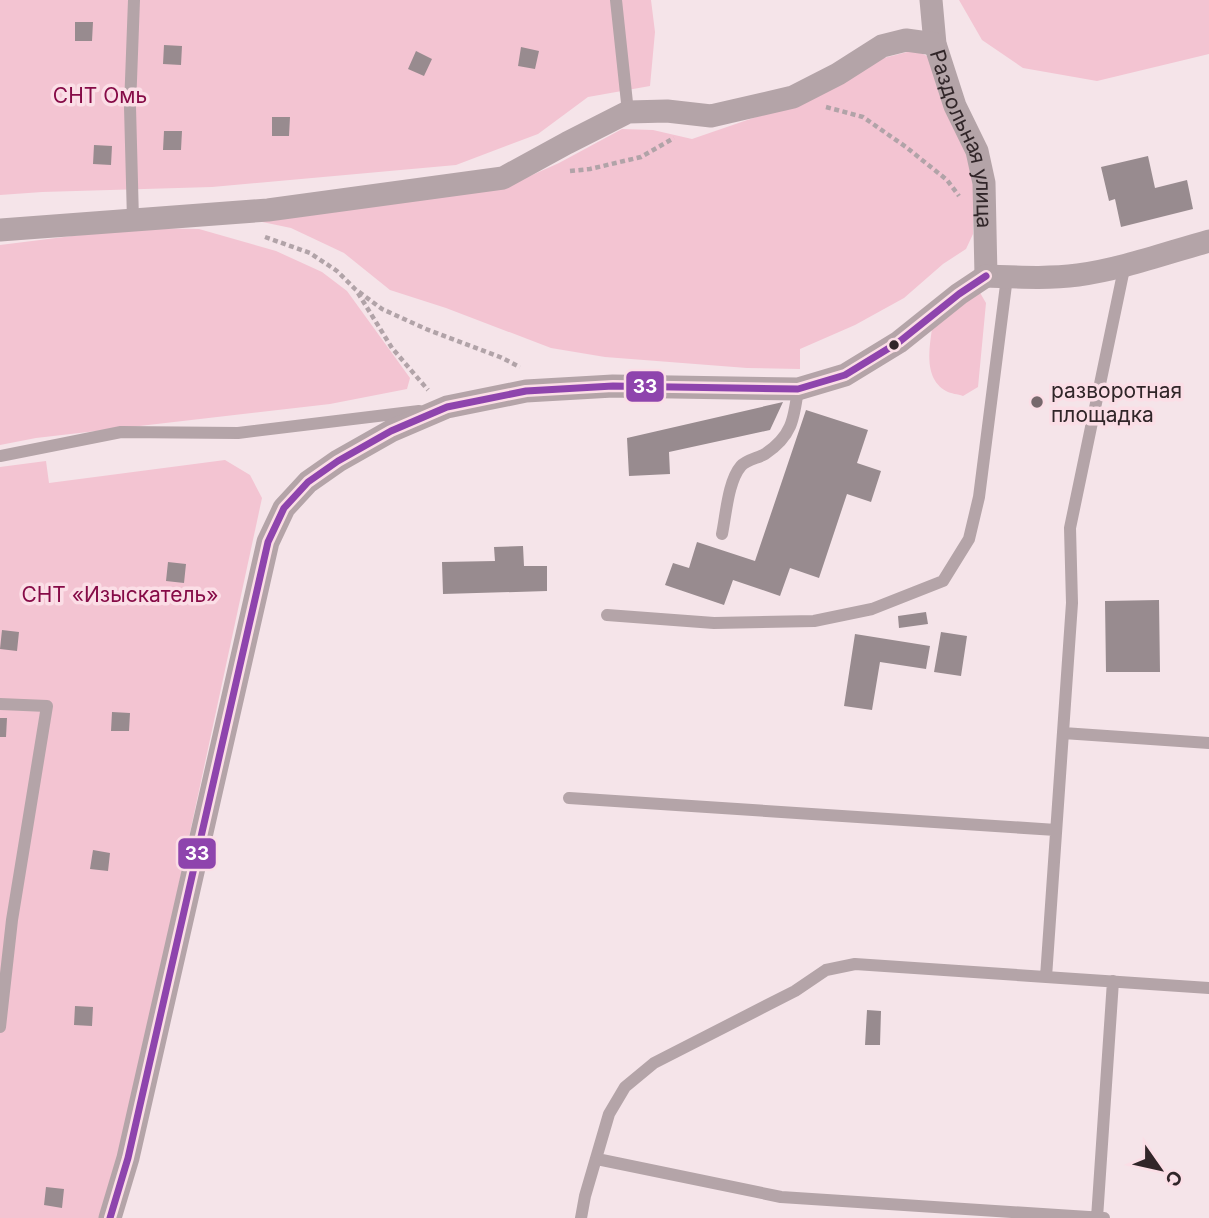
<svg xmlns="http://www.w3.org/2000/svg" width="1209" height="1218" font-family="Inter,sans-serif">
  <rect width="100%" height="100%" fill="#f5e4e9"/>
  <path fill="#f3c4d2" d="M 0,0 L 651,0 L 655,32 L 650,86 L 588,97 L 538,134 L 456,165 L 212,187 L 42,192 L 0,195 Z
    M 959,0 L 1209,0 L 1209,54 L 1097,81 L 1023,68 L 982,40 Z
    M 915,50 L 929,57 L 973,164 L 973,234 L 966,249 L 943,264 L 904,298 L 855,325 L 800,349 L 800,369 L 747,368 L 605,357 L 551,348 L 446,308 L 390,290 L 344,253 L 291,228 L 243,218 L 505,187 L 559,163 L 622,129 L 653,130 L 692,139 L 779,109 L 876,60 Z
    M 136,228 L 199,229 L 276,251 L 322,272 L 347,291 L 410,378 L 407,389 L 330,404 L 36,438 L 0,445 L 0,245 Z
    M 979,291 L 986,303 L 978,387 L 963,396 C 958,394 951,394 946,391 C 924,379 929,349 932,329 Z
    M 225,460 L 250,475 L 262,498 L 107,1218 L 0,1218 L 0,467 L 46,461 L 49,483 Z"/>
  <path fill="#988b8f" d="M 75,22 L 93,22 L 92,41 L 75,41 Z
    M 164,45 L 182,46 L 181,65 L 163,64 Z
    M 521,47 L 539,51 L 535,69 L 518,66 Z
    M 416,51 L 432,59 L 424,76 L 408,69 Z
    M 272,117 L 290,117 L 289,136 L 272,136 Z
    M 164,131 L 182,131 L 181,150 L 163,150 Z
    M 94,145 L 112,146 L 111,165 L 93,164 Z
    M 1148,156 L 1155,188 L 1187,180 L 1193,209 L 1121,227 L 1115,199 L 1109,201 L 1101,167 Z
    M 783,402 L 770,430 L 669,452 L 670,474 L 629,476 L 627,438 Z
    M 806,410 L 868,430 L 857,463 L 881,471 L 871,502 L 847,494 L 819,578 L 790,568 L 780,596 L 733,580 L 724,605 L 665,585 L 673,563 L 689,568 L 697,542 L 755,561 Z
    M 523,546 L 524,566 L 547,566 L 547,591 L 443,594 L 442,562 L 495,561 L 494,547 Z
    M 168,562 L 186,564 L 184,583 L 166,581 Z
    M 1159,600 L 1160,672 L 1106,672 L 1105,601 Z
    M 926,612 L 928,624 L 899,628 L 898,616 Z
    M 2,630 L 19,632 L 17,651 L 0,649 Z
    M 941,632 L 967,636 L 961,676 L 934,672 Z
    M 855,634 L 930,646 L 926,669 L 880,662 L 872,710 L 844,706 Z
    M 112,712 L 130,713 L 129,731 L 111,731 Z
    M 0,718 L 7,718 L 6,737 L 0,737 Z
    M 93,850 L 110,853 L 108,871 L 90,869 Z
    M 75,1006 L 93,1007 L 92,1026 L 74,1025 Z
    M 867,1010 L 881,1011 L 880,1045 L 865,1045 Z
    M 46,1187 L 64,1189 L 62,1208 L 44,1205 Z"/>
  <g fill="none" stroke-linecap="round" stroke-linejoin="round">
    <path stroke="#b1a3a8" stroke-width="4.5" stroke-dasharray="5 3.5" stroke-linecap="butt" d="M 826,107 L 863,117 L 906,147 L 947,180 L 959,196
      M 570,171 L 590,169 L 641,157 L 674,138
      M 265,237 L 310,253 L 337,271 L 355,289 L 382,309 L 426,329 L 500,357 L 520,367
      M 358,293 L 392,348 L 428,390"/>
    <path stroke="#b4a4a8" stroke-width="12" d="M 616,0 L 628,112
      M 133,220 L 130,107 L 134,0
      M 0,456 L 121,432 L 238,433 L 419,411
      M 722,534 C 726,515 728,481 741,466 C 746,460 758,458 765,454 C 792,436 794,419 798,389
      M 607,615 L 714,623 L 814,621 L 872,609 L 943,581 L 969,539 L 979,497 L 1007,277
      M 0,704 L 47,706 L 12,920 L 0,1027
      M 1063,733 L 1209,743
      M 569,798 L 1056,830
      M 1046,977 L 1072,603 L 1070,528 L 1125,264
      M 597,1159 L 781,1197 L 1104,1218
      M 581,1218 L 585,1196 L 609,1114 L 625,1087 L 654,1063 L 795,991 L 826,970 L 855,964 L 1209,988
      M 1097,1218 L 1113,981"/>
    <g stroke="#b4a4a8" stroke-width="23">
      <path id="s1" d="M 931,0 L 935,44 L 955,106 L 977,151 L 984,183 L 986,276"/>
      <path d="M 0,230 L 268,210 L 503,178 L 567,143 L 628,112 L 667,111 L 711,116 L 793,97 L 838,74 L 882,46 L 906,40 L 935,44"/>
      <path d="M 986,276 C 1017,277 1047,279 1078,275 C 1122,269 1166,253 1209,241"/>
      <path d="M 110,1218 L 128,1158 L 268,542 L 284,508 L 308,482 L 338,461 L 391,431 L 447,407 L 526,391 L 613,386 L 798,389 L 845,375 L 899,342 L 959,294 L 986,276"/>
    </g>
    <defs>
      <path id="bus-1" d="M 110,1218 L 128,1158 L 268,542 L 284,508 L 308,482 L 338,461 L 391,431 L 447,407 L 526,391 L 613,386 L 798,389 L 845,375 L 899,342 L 959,294 L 986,276"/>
    </defs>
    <use href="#bus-1" stroke="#fbdee6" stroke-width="12"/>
    <use href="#bus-1" stroke="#8e44ad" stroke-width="7"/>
  </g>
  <circle fill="#312629" stroke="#fbdee6" stroke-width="2.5" cx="894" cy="345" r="6"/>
  <circle fill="#76686c" stroke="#fbdee6" stroke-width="2.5" cx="1037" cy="402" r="7"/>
  <g text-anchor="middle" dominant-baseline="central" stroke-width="7" stroke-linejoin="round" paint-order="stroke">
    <g font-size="21" fill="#860b47" stroke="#fbdee6">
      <text x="100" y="95">СНТ Омь</text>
      <text x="120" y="594">СНТ «Изыскатель»</text>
    </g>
    <g font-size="21" fill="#312629" stroke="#fbdee6">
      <text stroke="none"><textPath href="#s1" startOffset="144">Раздольная улица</textPath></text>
    </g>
    <g font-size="21" fill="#312629" stroke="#fbdee6" text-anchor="start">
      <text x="1051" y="390">разворотная<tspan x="1051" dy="24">площадка</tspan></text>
    </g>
  </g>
  <g stroke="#fbdee6" stroke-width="2.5">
    <rect x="625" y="370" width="40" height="33" rx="7" fill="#8e44ad"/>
    <rect x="177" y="837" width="40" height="33" rx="7" fill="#8e44ad"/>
  </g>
  <g font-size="19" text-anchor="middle" font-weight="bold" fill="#fff">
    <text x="645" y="393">33</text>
    <text x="197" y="860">33</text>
  </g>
  <g transform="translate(1160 1169) rotate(124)" stroke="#fbdee6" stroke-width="5" paint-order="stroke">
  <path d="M0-5L12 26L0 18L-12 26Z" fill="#312629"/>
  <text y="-10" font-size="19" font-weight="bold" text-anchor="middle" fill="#312629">С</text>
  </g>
</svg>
